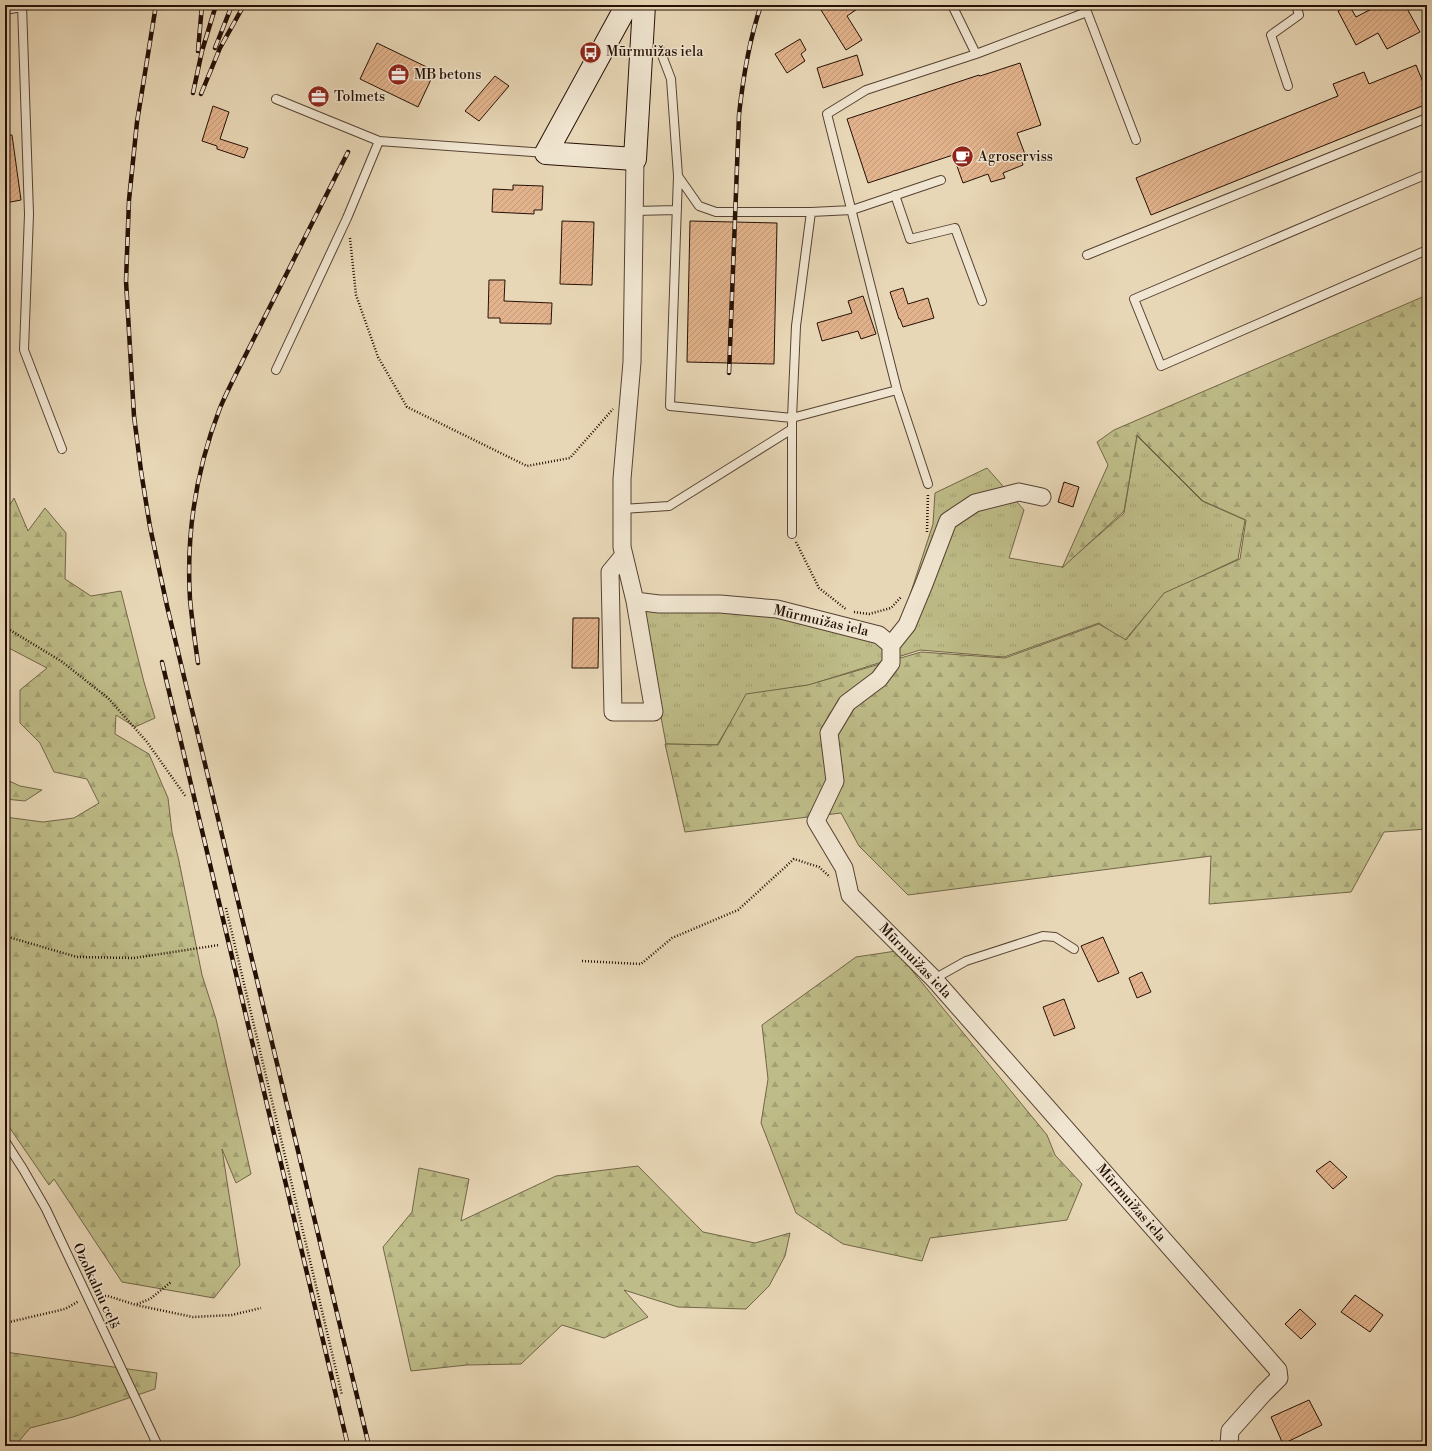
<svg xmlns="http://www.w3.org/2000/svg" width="1432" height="1451" font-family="'Libre Bodoni',serif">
  <defs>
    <pattern id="grass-tufts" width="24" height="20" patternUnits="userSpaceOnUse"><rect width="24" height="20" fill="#bebc88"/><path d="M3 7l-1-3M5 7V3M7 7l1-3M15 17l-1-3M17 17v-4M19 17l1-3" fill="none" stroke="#a3a174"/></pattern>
    <pattern id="forest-firs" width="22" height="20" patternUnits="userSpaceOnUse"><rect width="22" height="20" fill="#bebc88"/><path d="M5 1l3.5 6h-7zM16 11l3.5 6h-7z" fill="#a3a174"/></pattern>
    <pattern id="building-hatch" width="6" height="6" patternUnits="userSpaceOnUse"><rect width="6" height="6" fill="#e2b38c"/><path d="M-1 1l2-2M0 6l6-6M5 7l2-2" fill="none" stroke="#c29977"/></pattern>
  </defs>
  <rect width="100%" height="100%" fill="#e8d7b6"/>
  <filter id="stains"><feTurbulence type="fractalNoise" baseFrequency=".005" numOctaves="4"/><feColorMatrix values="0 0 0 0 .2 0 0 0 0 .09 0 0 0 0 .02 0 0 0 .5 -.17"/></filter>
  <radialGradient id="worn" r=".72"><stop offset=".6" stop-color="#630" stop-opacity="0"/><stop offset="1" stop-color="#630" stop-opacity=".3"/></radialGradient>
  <path fill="url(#grass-tufts)" stroke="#726647" d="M 1137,436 L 1202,501 L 1245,520 L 1238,559 L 1164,594 L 1124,641 L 1099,623 L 1004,657 L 920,650 L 809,685 L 747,695 L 717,745 L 666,744 L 643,619 L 643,606 L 769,610 L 897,635 L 933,524 L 935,493 L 987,468 L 1024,510 L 1009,558 L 1062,567 L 1124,513 Z"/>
  <path fill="url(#forest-firs)" stroke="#726647" d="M 1427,295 L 1427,829 L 1384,832 L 1351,892 L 1209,904 L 1211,856 L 908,895 L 859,846 L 841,813 L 685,832 L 665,744 L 718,745 L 746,694 L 808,685 L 921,652 L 1005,658 L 1099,624 L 1126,640 L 1164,593 L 1240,559 L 1246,520 L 1203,501 L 1137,435 L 1124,511 L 1062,568 L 1108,465 L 1097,442 L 1114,430 Z
    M 14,498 L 28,531 L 45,508 L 66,533 L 65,579 L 91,596 L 121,591 L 144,682 L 155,718 L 135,727 L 116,715 L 115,734 L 149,754 L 168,798 L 172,832 L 179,861 L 202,975 L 216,1019 L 251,1174 L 236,1183 L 222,1149 L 240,1265 L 214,1298 L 122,1282 L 54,1179 L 49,1185 L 5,1121 L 5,817 L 43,822 L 74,818 L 99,803 L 87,779 L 54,772 L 40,743 L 20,723 L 20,690 L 47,668 L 5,646 L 5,513 Z
    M 5,779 L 20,786 L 42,790 L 25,801 L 5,799 Z
    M 896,951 L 1047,1135 L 1055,1155 L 1082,1184 L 1067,1220 L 930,1238 L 922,1261 L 843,1244 L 796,1213 L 761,1123 L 768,1079 L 762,1025 L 856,957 Z
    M 638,1166 L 703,1232 L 755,1243 L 790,1233 L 785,1256 L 769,1286 L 746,1309 L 678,1307 L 624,1290 L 648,1317 L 604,1338 L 562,1325 L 521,1364 L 467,1365 L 411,1371 L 383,1247 L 412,1212 L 419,1168 L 469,1179 L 461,1221 L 556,1176 Z
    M 5,1352 L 157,1373 L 155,1389 L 73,1417 L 30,1428 L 15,1446 L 5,1446 Z"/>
  <path fill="url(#building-hatch)" stroke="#261006" d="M 829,5 L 863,5 L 847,16 L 862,40 L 846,50 L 821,10 Z
    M 1349,5 L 1356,17 L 1379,5 L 1405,5 L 1420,32 L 1387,49 L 1378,33 L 1356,45 L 1338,11 Z
    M 800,39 L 806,50 L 801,54 L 805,61 L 787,73 L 775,54 Z
    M 377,43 L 435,71 L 418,107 L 360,79 Z
    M 857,55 L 863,75 L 823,88 L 817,68 Z
    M 1020,63 L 1041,125 L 1017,133 L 1026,157 L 1021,159 L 1023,165 L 1003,173 L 1005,178 L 991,182 L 988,174 L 963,183 L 953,155 L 868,183 L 847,119 L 979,75 L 980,76 Z
    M 1416,65 L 1427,92 L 1427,104 L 1151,215 L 1136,178 L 1338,96 L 1333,84 L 1364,72 L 1369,84 Z
    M 495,76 L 509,86 L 479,121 L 465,111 Z
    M 213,106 L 229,112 L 220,139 L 248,148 L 244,158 L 217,149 L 217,146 L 202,141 Z
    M 5,135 L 12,135 L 21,200 L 5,203 Z
    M 513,185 L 543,186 L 542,210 L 534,210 L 534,214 L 492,212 L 493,189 L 513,190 Z
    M 562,221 L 594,222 L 592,285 L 560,284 Z
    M 690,221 L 777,223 L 774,364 L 687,362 Z
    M 489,280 L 505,280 L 504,301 L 552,303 L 551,324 L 500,323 L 500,318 L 488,318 Z
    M 903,288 L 908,304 L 928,298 L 934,318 L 903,327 L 900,319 L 899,319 L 890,292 Z
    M 863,296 L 876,334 L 861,339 L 858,331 L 822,341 L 817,323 L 852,313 L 848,301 Z
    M 1064,482 L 1079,487 L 1073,507 L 1058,502 Z
    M 573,618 L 599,618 L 598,668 L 572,668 Z
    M 1103,937 L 1119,973 L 1098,982 L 1081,946 Z
    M 1142,972 L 1151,992 L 1137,998 L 1129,978 Z
    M 1064,999 L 1075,1028 L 1054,1036 L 1043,1007 Z
    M 1330,1161 L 1347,1177 L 1333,1189 L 1316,1171 Z
    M 1355,1295 L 1383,1315 L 1370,1332 L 1341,1312 Z
    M 1300,1309 L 1316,1324 L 1301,1339 L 1285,1324 Z
    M 1309,1400 L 1322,1425 L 1283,1444 L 1271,1417 Z"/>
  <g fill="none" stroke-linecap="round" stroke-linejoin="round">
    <defs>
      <path id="lane" d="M 22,5 L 29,214 L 24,350 L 62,449
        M 5,10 L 22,7
        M 660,50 L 671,79 L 678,176 L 670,406 L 792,418 L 897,390
        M 976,54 L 1087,12 L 1136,140
        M 1288,86 L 1271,35 L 1299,15 L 1296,5
        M 276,99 L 379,141
        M 1427,174 L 1134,299 L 1161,366 L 1427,250
        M 678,176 L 699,206 L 716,212 L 811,212 L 852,210 L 941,180
        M 895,195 L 910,239 L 955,228 L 982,301
        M 634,211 L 677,210
        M 1087,255 L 1427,118
        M 276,370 L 347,218 L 379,141 L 546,153
        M 928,484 L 897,390 L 827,114 L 866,90 L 976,54 L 952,5
        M 622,509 L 669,506 L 792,429
        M 792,534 L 792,418 L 796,326 L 811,212
        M 934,979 L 966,961 L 1043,936 L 1055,937 L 1074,949
        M 5,1141 L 23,1169 L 46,1209 L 158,1446"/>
      <path id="street" d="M 624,555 L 610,572 L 613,712 L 654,712 L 635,601 L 622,547 L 622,479 L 632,362 L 635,159
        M 635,601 L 659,604 L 720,604 L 777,609 L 879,635 L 891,645 L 891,663 L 879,679 L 847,703 L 829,733 L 835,781 L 816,821 L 844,868 L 850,895 L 934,979 L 1278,1370 L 1279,1378 L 1263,1394 L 1230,1431 L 1229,1445 L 1230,1446
        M 891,645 L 907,625 L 924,584 L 948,521 L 975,503 L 1019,492 L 1042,497"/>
      <path id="secondary" d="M 627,5 L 546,153 L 635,159 L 644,5"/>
    </defs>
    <use href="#lane" stroke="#564232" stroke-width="10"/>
    <use href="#street" stroke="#564232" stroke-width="19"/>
    <use href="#secondary" stroke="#261006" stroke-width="24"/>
    <path stroke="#261006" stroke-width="2.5" stroke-dasharray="1 2" stroke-linecap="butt" d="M 350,238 L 356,295 L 378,357 L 407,407 L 527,466 L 570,458 L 613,409
      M 927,532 L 928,493
      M 796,542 L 819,588 L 847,610
      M 854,612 L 869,614 L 891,608 L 901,597
      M 5,627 L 61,661 L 108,698 L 147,742 L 186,797
      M 226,908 L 342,1395
      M 5,936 L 77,957 L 134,958 L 219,945
      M 582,961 L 641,964 L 672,938 L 738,910 L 794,859 L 819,867 L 830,877
      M 99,1296 L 108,1296 L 136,1305 L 193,1317 L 232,1315 L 261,1308
      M 137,1304 L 150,1299 L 171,1282
      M 5,1323 L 65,1309 L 79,1301
      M 1204,1446 L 1214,1440"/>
    <use href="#lane" stroke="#f0e5d0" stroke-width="8"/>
    <use href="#street" stroke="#f0e5d0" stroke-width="17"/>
    <use href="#secondary" stroke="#f0e5d0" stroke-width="22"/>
    <defs>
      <path id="rail" d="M 156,5 L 137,122 L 129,200 L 126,281 L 134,416 L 141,471 L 150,527 L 167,606 L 369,1446
        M 215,48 L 232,5
        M 198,51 L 202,5
        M 193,93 L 202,51 L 216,5
        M 201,94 L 220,48 L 244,5
        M 729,373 L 739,115 C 743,77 749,41 761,5
        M 162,662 L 348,1446
        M 198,663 C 195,642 192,621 190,599 C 186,534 196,470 220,408 C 225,396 231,384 237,372 L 348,152"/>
    </defs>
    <use href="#rail" stroke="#261006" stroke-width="4.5"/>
    <use href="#rail" stroke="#f0e5d0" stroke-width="3" stroke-dasharray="9" stroke-linecap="butt"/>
  </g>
  <defs>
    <symbol id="bus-disc" viewBox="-11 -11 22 22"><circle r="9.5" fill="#8f2418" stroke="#f0e5d0"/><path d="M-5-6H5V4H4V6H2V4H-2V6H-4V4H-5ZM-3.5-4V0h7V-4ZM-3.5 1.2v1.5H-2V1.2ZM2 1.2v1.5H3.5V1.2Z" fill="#fff"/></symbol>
    <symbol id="office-disc" viewBox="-11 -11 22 22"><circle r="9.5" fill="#8f2418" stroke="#f0e5d0"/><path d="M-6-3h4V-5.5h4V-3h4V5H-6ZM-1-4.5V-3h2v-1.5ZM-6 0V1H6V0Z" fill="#fff"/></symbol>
    <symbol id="cafe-disc" viewBox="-11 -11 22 22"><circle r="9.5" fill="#8f2418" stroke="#f0e5d0"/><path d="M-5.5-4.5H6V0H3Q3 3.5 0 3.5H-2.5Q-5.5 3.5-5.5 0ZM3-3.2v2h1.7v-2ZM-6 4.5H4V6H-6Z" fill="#fff"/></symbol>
  </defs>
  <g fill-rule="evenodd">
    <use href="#bus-disc" x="578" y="40" width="25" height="25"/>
    <use href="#office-disc" x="386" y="62" width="25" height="25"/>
    <use href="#office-disc" x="306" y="84" width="25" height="25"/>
    <use href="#cafe-disc" x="950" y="144" width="25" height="25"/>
  </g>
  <g text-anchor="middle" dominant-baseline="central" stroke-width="3" stroke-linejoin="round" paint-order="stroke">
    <g font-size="14" fill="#261006" stroke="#f0e5d0" text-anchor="start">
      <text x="606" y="52">Mūrmuižas iela</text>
      <text x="414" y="75">MB betons</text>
      <text x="334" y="97">Tolmets</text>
      <text x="978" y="157">Agroserviss</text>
    </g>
    <g font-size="14" fill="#261006" stroke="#f0e5d0">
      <text transform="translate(821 621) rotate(13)">Mūrmuižas iela</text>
      <text transform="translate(915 961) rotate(46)">Mūrmuižas iela</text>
      <text transform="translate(1131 1203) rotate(49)">Mūrmuižas iela</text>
      <text transform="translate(96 1286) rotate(65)">Ozolkalnu ceļš</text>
    </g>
  </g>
  <rect width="1432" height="1451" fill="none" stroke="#e8d7b6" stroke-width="20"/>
  <rect x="6" y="6" width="1420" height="1439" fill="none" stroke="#261006" stroke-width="2"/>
  <rect x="10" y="10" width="1412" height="1431" fill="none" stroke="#261006"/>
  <rect width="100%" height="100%" filter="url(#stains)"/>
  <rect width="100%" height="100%" fill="url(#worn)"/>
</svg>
